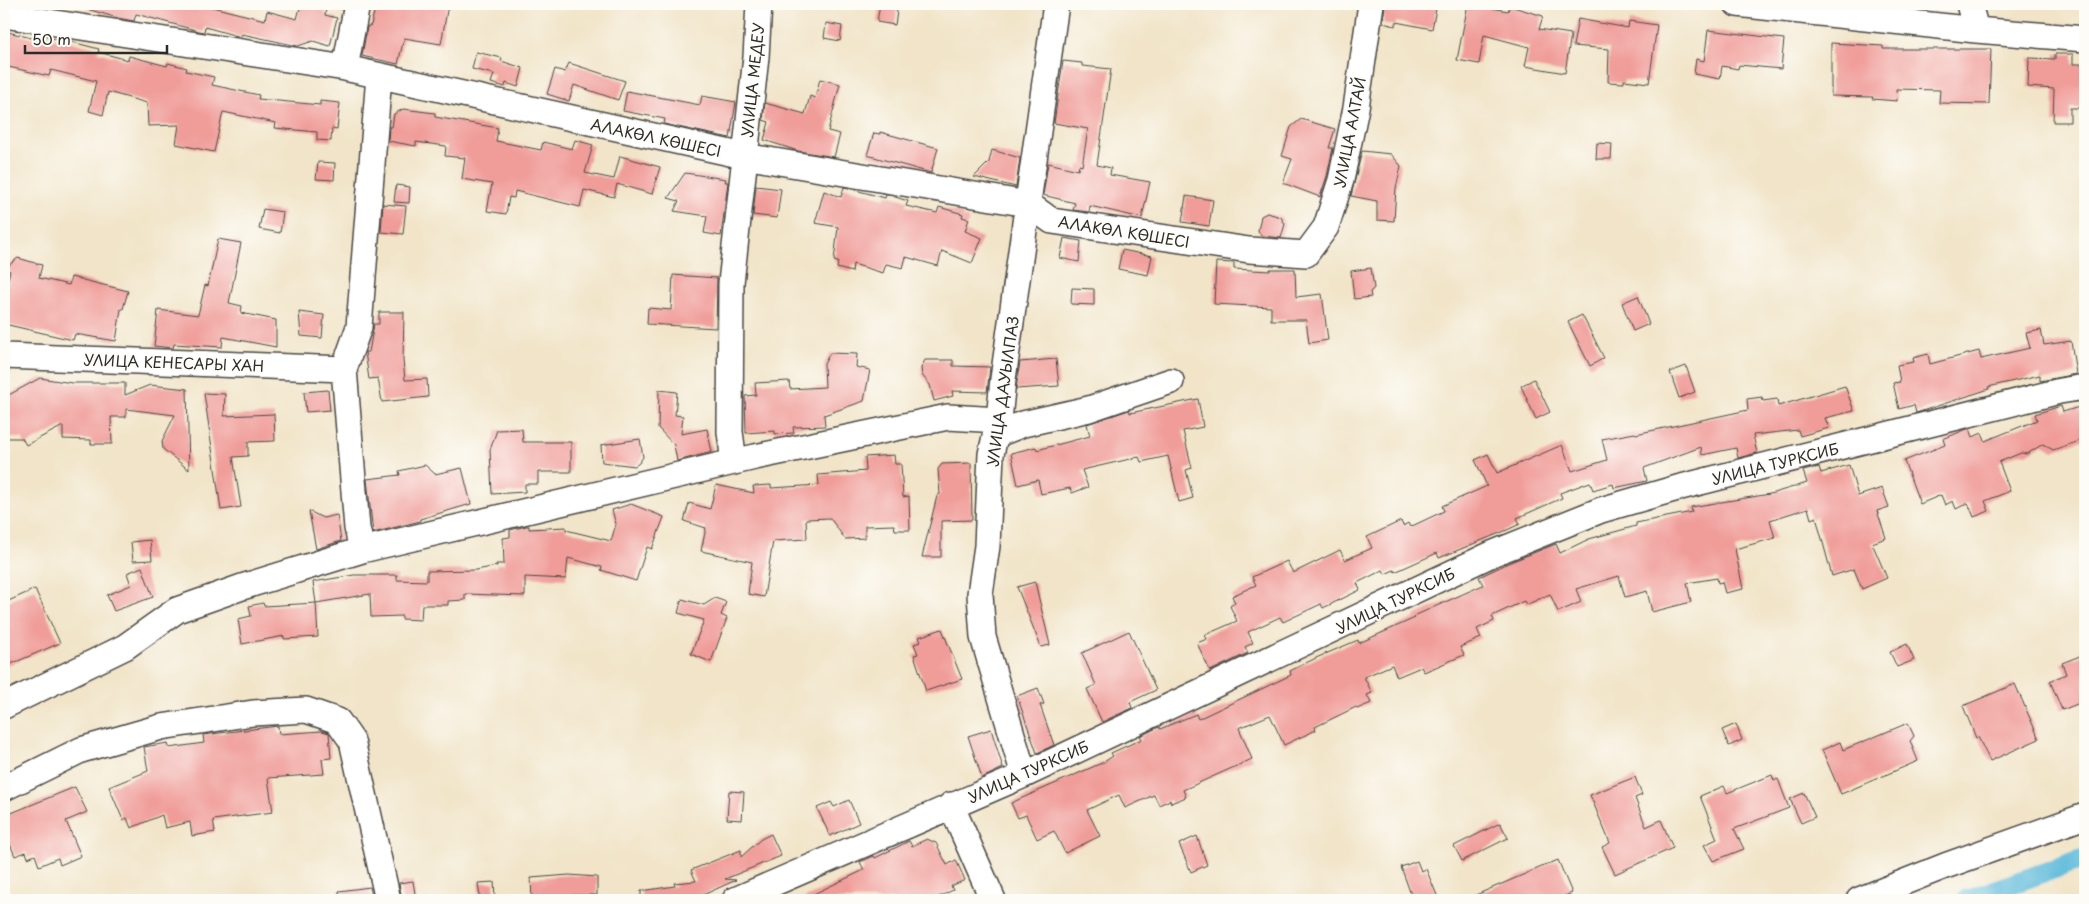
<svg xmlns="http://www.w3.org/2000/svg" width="2089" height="904" font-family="'Playpen Sans',sans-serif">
  <rect width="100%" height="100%" fill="#fdfcf7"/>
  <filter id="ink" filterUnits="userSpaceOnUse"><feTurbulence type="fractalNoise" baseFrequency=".02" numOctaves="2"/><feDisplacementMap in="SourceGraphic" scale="10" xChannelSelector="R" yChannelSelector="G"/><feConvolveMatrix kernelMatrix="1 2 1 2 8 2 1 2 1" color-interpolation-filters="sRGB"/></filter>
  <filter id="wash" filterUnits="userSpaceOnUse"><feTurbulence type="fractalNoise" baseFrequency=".0096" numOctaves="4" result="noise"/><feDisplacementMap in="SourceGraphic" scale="20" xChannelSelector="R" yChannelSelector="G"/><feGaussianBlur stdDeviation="1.12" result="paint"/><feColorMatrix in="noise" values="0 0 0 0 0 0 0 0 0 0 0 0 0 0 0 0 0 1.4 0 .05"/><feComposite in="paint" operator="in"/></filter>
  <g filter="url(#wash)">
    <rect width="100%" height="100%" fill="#f1e4c8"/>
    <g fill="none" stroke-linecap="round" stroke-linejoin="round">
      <path stroke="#5cb9da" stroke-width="20" d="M 1966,900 L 2085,858"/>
    </g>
    <g id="blocks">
      <path fill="#f09d9a" d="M 88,4 L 200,4 L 265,20 L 267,11 L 297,19 L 301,4 L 308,4 L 326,9 L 325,15 L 337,18 L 330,46 L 313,41 L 298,46 L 242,34 L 241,37 L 205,27 L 204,32 L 199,31 L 136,14 L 134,21 L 118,18 L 87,9 Z
        M 376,4 L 409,4 L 427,8 L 427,4 L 448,5 L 441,44 L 404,38 L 398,64 L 362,56 L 367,27 L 371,25 Z
        M 880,4 L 898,4 L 895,25 L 877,22 Z
        M 1385,4 L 1437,4 L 1432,29 L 1396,22 L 1395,26 L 1383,23 Z
        M 1468,4 L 1508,11 L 1510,6 L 1543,16 L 1539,29 L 1571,34 L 1565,73 L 1525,66 L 1529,47 L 1484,35 L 1479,64 L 1457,60 Z
        M 1578,19 L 1628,28 L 1629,21 L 1657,25 L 1649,83 L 1624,80 L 1624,83 L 1608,82 L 1609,49 L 1573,46 Z
        M 826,23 L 842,26 L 840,41 L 824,38 Z
        M 1708,30 L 1784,39 L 1781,69 L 1739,65 L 1738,69 L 1722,66 L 1720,79 L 1694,74 L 1696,59 L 1704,61 Z
        M 8,32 L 43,41 L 44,37 L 72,42 L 99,49 L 98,52 L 128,60 L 129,56 L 167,66 L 168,63 L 187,68 L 186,71 L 214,77 L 212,85 L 259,95 L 258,99 L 320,105 L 320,101 L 340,103 L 337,129 L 332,128 L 331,141 L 317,140 L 317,132 L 275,128 L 276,123 L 223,112 L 214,152 L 176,144 L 179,125 L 148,126 L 147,103 L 108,92 L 103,115 L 89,111 L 96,81 L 51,70 L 49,76 L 4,66 L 4,52 Z
        M 1831,43 L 1883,46 L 1883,49 L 1991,49 L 1989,104 L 1939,103 L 1940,90 L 1896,89 L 1897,101 L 1872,99 L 1873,97 L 1831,96 Z
        M 476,52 L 502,58 L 501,61 L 523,68 L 518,87 L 506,83 L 505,87 L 491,83 L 494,74 L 472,69 Z
        M 2055,54 L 2073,54 L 2073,64 L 2085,64 L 2085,108 L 2070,108 L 2070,122 L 2053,122 L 2054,89 L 2028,87 L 2029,58 L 2055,59 Z
        M 1063,61 L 1082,63 L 1082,66 L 1111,69 L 1097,165 L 1111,168 L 1110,175 L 1150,182 L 1142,218 L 1090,206 L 1089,212 L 1073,210 L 1075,203 L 1043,195 L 1048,163 L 1078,170 L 1079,165 L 1082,166 L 1088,129 L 1054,123 Z
        M 569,63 L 625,81 L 618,100 L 574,85 L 569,101 L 547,94 L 555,69 L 565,72 Z
        M 820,79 L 840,84 L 828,131 L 840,134 L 834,157 L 798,151 L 764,140 L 769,122 L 763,120 L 765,103 L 805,114 L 810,96 L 815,98 Z
        M 627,91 L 700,105 L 702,96 L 736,102 L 730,138 L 664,124 L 665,119 L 623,111 Z
        M 403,109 L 435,113 L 435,117 L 498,128 L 496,141 L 541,150 L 543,142 L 572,149 L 575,140 L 593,145 L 585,173 L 614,179 L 620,156 L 660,167 L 652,194 L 617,184 L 614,197 L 584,190 L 580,207 L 515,191 L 514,198 L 509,197 L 506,214 L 487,211 L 492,184 L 462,179 L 465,158 L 445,156 L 446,146 L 416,142 L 416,146 L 388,141 L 389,127 L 392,127 L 394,114 Z
        M 1301,119 L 1335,129 L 1329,148 L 1333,148 L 1327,176 L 1320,197 L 1283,183 L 1292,159 L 1282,156 L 1291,127 Z
        M 880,132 L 938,148 L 931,173 L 867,155 L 874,133 L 880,134 Z
        M 1597,143 L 1612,144 L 1611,159 L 1596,159 Z
        M 992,150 L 1020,158 L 1016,187 L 974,177 L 989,162 Z
        M 1362,151 L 1391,154 L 1401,166 L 1396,188 L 1394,221 L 1377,220 L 1377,201 L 1351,196 Z
        M 318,162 L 335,163 L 334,180 L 316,179 Z
        M 685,173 L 726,179 L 725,182 L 728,182 L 721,236 L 704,233 L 707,216 L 674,211 L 679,201 L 668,198 Z
        M 396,185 L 410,187 L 409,203 L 394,202 Z
        M 756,186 L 781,189 L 777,218 L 753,215 Z
        M 844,187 L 885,198 L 886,195 L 889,195 L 908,201 L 906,206 L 937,213 L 939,207 L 963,214 L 962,217 L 969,219 L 965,231 L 982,238 L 972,263 L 942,251 L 938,266 L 906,257 L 903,268 L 886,264 L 883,273 L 853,264 L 852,272 L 837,268 L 838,262 L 834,261 L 838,227 L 815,223 L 824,191 L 841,197 Z
        M 1186,196 L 1213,200 L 1209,226 L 1182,222 Z
        M 383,204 L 406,206 L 403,234 L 381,232 Z
        M 263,209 L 283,212 L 280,233 L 259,229 Z
        M 1267,213 L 1281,217 L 1285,224 L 1281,238 L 1262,236 L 1258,231 L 1261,216 Z
        M 1064,238 L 1081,241 L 1079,262 L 1060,258 Z
        M 218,239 L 241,243 L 229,303 L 242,306 L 241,313 L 276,320 L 276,347 L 223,337 L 222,347 L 174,344 L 173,348 L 154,346 L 158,310 L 198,315 L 205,285 L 208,286 Z
        M 1122,250 L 1152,256 L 1148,275 L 1118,269 Z
        M 18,258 L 42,265 L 39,278 L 69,285 L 71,277 L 128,291 L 123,309 L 121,309 L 116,341 L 75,334 L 73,340 L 4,324 L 4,294 L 10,271 L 4,269 Z
        M 1216,262 L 1234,263 L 1234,269 L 1270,271 L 1270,269 L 1295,269 L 1296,297 L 1322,294 L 1328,340 L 1309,343 L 1306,320 L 1271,320 L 1271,307 L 1214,304 Z
        M 1371,268 L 1374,288 L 1370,292 L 1371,297 L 1354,299 L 1351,271 Z
        M 673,275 L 717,278 L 716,328 L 647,324 L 648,308 L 671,310 Z
        M 1072,288 L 1094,289 L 1094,305 L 1071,304 Z
        M 1638,296 L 1649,324 L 1633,331 L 1622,303 Z
        M 299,312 L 324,315 L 322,338 L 301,336 Z
        M 379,312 L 404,312 L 403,360 L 405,380 L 427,379 L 428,397 L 382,402 L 378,378 L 369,379 L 365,352 L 369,352 L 374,324 L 379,324 Z
        M 1582,315 L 1604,358 L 1590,366 L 1568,322 Z
        M 2041,330 L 2044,345 L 2071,341 L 2076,374 L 2040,381 L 2040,375 L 1988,387 L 1989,389 L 1916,413 L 1914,405 L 1899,409 L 1893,383 L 1900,382 L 1897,365 L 1914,362 L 1913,358 L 1928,354 L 1930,364 L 1979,351 L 1981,359 L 2030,348 L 2026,333 Z
        M 830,353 L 857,354 L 856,367 L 870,370 L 864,401 L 824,415 L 825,426 L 793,427 L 794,433 L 775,434 L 775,431 L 746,433 L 745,396 L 756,395 L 755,383 L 789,381 L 790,389 L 825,387 L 824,364 Z
        M 1056,359 L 1059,386 L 1016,389 L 1020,362 Z
        M 925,360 L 953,360 L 953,366 L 990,367 L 987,392 L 952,391 L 953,396 L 934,401 L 930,385 L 922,375 L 921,368 Z
        M 1686,366 L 1695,392 L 1679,398 L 1670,372 Z
        M 40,378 L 72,383 L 125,383 L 125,395 L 150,385 L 187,389 L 189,470 L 163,449 L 162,441 L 175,415 L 126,409 L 126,417 L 111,417 L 112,444 L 91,444 L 91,440 L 63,439 L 63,426 L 26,445 L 22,438 L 4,438 L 5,397 Z
        M 1534,379 L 1550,412 L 1536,419 L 1521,386 Z
        M 1845,386 L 1854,411 L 1825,418 L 1829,428 L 1800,436 L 1798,430 L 1753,435 L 1757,453 L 1738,458 L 1736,448 L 1702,455 L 1701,447 L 1644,468 L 1647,481 L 1614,488 L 1613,484 L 1593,490 L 1590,482 L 1560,493 L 1562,498 L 1517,518 L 1520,524 L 1507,530 L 1439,558 L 1437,553 L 1395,572 L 1394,570 L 1385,574 L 1383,570 L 1357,583 L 1360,590 L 1323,608 L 1321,604 L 1283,622 L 1280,617 L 1248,632 L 1253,643 L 1245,647 L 1248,653 L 1210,671 L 1197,643 L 1207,639 L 1205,635 L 1237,621 L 1230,606 L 1235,603 L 1232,596 L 1256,585 L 1252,577 L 1287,561 L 1293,573 L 1340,550 L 1345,560 L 1372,548 L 1367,537 L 1401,521 L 1403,526 L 1408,523 L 1410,527 L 1444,511 L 1442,506 L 1487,486 L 1475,460 L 1488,454 L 1497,473 L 1562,445 L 1572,471 L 1607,460 L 1602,439 L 1635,433 L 1636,434 L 1748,410 L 1747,399 L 1762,397 L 1763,401 L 1777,399 L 1778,406 Z
        M 328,390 L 330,410 L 306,412 L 304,392 Z
        M 659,390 L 677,392 L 675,415 L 683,416 L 681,434 L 707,429 L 712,452 L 677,461 L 674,445 L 658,428 Z
        M 204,393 L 225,394 L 224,416 L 274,414 L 275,441 L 248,442 L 248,456 L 233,457 L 241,507 L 221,510 Z
        M 1198,399 L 1203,427 L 1183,431 L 1192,468 L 1186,470 L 1193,498 L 1179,502 L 1168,456 L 1141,462 L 1139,457 L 1082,470 L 1088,487 L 1072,493 L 1070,488 L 1041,494 L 1038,480 L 1018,485 L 1011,453 L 1036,447 L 1037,450 L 1090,436 L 1087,424 L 1129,410 L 1130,413 Z
        M 2061,406 L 2063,412 L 2079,407 L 2085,424 L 2085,439 L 2053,450 L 2043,444 L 2027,454 L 2021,453 L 1999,462 L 2010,491 L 1985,501 L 1989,511 L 1974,517 L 1968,503 L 1956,509 L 1953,501 L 1945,505 L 1941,495 L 1920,504 L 1904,461 L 1945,445 L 1943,439 L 1967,429 L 1970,429 L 1973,437 L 1982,433 L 1985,441 L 2037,420 L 2035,414 Z
        M 522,429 L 523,442 L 571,442 L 571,472 L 538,472 L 538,484 L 525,484 L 525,492 L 492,494 L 490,450 L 497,430 Z
        M 640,439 L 643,457 L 639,463 L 635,466 L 602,462 L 601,445 Z
        M 894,455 L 895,464 L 901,464 L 903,497 L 909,496 L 910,530 L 895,530 L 894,525 L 865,526 L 865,538 L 845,539 L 830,518 L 806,519 L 807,539 L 773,541 L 764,597 L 748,594 L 752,562 L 701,551 L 706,528 L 684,521 L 689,503 L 710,509 L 716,485 L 754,493 L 753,486 L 771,485 L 771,488 L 819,485 L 818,475 L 866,471 L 865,457 Z
        M 971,463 L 972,520 L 941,521 L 941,557 L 922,557 L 937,496 L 940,494 L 938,469 L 942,464 Z
        M 425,465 L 435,474 L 462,468 L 471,504 L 420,519 L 420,521 L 373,533 L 367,479 L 400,475 L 399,471 Z
        M 1849,465 L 1858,496 L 1882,488 L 1889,507 L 1877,511 L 1886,538 L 1872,543 L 1887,578 L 1862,589 L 1854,569 L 1832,576 L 1816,517 L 1811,519 L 1808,508 L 1770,520 L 1775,538 L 1735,549 L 1743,589 L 1725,593 L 1722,582 L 1718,583 L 1717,578 L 1687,583 L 1691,602 L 1652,612 L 1647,591 L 1625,597 L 1619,576 L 1576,589 L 1581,602 L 1558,612 L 1550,594 L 1526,605 L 1524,601 L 1492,616 L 1494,621 L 1477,629 L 1481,638 L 1460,647 L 1464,655 L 1424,672 L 1421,667 L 1397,677 L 1392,665 L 1364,677 L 1372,693 L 1367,695 L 1371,703 L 1357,709 L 1356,707 L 1315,727 L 1316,730 L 1284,745 L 1270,715 L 1239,728 L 1252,759 L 1183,790 L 1186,797 L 1171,803 L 1170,800 L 1159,805 L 1154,795 L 1125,808 L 1119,795 L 1087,810 L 1100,836 L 1065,853 L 1054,831 L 1037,839 L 1026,815 L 1018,818 L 1011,803 L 1104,762 L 1113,756 L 1111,753 L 1142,739 L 1140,736 L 1159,727 L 1160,729 L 1196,714 L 1198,719 L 1291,675 L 1290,671 L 1316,658 L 1358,640 L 1359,643 L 1415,618 L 1414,616 L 1483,585 L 1479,577 L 1513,561 L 1556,544 L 1560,553 L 1589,539 L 1636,526 L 1636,523 L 1692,512 L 1691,507 L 1770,494 L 1807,483 L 1803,471 L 1819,467 L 1821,473 Z
        M 631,504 L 664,517 L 652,549 L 647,547 L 636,581 L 601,570 L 602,567 L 568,558 L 566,579 L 525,577 L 525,596 L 465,594 L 465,600 L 448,601 L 448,605 L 422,605 L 421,620 L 402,619 L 402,616 L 371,617 L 370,594 L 316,603 L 313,582 L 354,575 L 397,575 L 397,580 L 427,581 L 427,571 L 476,570 L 497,566 L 496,564 L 504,564 L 503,538 L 510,537 L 510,530 L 526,526 L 529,526 L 529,529 L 566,527 L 566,530 L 611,541 L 616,524 L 612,510 Z
        M 309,511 L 323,518 L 337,515 L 341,541 L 316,549 Z
        M 150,540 L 152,560 L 133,561 L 131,542 Z
        M 142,567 L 153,597 L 114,611 L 107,595 L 131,585 L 127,573 Z
        M 1035,582 L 1050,645 L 1041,647 L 1017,587 Z
        M 35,589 L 60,643 L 4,667 L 4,603 Z
        M 715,598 L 726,602 L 721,615 L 727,618 L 711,662 L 691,654 L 704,620 L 678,613 L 682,599 L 704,605 Z
        M 263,603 L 264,606 L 316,603 L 318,637 L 284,639 L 284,636 L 242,644 L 238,619 L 251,616 L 249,606 Z
        M 942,629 L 962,679 L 926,691 L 914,655 L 918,654 L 914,644 L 921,642 L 919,637 Z
        M 1129,631 L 1156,690 L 1130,702 L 1132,708 L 1102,722 L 1087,689 L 1096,685 L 1082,653 Z
        M 1907,644 L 1914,660 L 1897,667 L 1890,652 Z
        M 2085,654 L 2085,701 L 2062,710 L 2050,681 L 2066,674 L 2062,663 Z
        M 2015,684 L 2039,739 L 1990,761 L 1978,737 L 1976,738 L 1963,706 Z
        M 1038,688 L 1044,704 L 1040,705 L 1054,745 L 1037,753 L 1017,696 Z
        M 1908,723 L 1914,736 L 1910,741 L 1918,761 L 1841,794 L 1822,750 L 1840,742 L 1843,750 Z
        M 1736,724 L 1742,740 L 1729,746 L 1722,730 Z
        M 278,726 L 279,734 L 322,731 L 329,733 L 331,758 L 322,759 L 324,774 L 268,778 L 273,812 L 213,820 L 215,832 L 192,836 L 190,822 L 165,828 L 162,815 L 131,828 L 127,818 L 123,820 L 109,787 L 148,771 L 144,747 L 168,743 L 169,748 L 204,743 L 203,735 Z
        M 991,729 L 1003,768 L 982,778 L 968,736 Z
        M 1772,775 L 1774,781 L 1778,779 L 1789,808 L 1734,829 L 1744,849 L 1713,861 L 1704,845 L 1717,839 L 1700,796 L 1724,786 L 1727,793 Z
        M 1635,777 L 1642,795 L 1635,798 L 1646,827 L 1661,820 L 1673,848 L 1615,874 L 1602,847 L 1610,843 L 1590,795 Z
        M 75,787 L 87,812 L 66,821 L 81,856 L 60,865 L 58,858 L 39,866 L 35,855 L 28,858 L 26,852 L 15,856 L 8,839 L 4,841 L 4,816 Z
        M 729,791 L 744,792 L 742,820 L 727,819 Z
        M 1804,793 L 1815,817 L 1801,823 L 1790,799 Z
        M 849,800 L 859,823 L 830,836 L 817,808 L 831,802 L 834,807 Z
        M 1500,823 L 1508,838 L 1462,861 L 1454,846 Z
        M 771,834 L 781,856 L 725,879 L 736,880 L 692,900 L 641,900 L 641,891 L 675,886 L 674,883 L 696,881 L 691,870 L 741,850 L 741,857 L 761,839 Z
        M 1197,836 L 1207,865 L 1191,872 L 1179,844 Z
        M 927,839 L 936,843 L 947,865 L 956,860 L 965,880 L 951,886 L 953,890 L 933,900 L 801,900 L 864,870 L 860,862 L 874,856 L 875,858 L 909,841 L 912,846 Z
        M 1558,860 L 1572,893 L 1555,900 L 1464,900 Z
        M 1417,861 L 1421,871 L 1426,869 L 1439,900 L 1413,900 L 1401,867 Z
        M 569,875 L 597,877 L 597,895 L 571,895 L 571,900 L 532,900 L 531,878 Z
        M 413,881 L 416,900 L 402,900 L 399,883 Z
        M 494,882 L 495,897 L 480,898 L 478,883 Z
        M 370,887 L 373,900 L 340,900 L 339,891 Z"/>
    </g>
  </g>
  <g filter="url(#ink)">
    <use href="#blocks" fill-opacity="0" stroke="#494743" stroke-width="1"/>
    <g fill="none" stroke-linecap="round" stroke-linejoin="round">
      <defs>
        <path id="minor" d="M 1737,4 L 1976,30 L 2085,39
          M 1969,4 L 1976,30
          M 4,15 L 345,68 L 744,156 L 1028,204 L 1052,221 L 1249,250 L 1306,254 L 1326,227 L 1341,180 L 1356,108 L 1371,4
          M 345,68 L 357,4
          M 4,356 L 344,369
          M 995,435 L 1023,424 L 1089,409 L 1171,381
          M 734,462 L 730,432 L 731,283 L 756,57 L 759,4
          M 362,550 L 755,457 L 948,417 L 999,420
          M 4,706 L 125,647 L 177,610 L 242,587 L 362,550 L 357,528 L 344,369 L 359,327 L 379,76
          M 1024,775 L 983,637 L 980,594 L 987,546 L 991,454 L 999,420 L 1003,379 L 1056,4
          M 4,788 L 81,750 L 161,727 L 253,713 L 306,710 L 338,721 L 352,741 L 388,900
          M 951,805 L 993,900
          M 735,900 L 1024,775 L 1494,553 L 1601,510 L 1681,487 L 2060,391 L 2085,387
          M 1859,900 L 1945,866 L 2085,816"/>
      </defs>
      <use href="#minor" stroke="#494743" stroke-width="28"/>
      <use href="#minor" stroke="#fff" stroke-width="25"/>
    </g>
  </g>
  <g text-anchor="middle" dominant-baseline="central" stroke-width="4" stroke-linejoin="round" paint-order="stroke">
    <g font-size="15" fill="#2b2b2b" stroke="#fdfcf7">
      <text transform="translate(752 80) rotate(-84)">УЛИЦА МЕДЕУ</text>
      <text transform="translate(1349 132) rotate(-79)">УЛИЦА АЛТАЙ</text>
      <text transform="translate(656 137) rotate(12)">АЛАКӨЛ КӨШЕСІ</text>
      <text transform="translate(1124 231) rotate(9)">АЛАКӨЛ КӨШЕСІ</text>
      <text transform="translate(174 362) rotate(2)">УЛИЦА КЕНЕСАРЫ ХАН</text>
      <text transform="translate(1002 391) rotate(-82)">УЛИЦА ДАУЫЛПАЗ</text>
      <text transform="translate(1775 463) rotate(-14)">УЛИЦА ТУРКСИБ</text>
      <text transform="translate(1395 600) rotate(-26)">УЛИЦА ТУРКСИБ</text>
      <text transform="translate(1028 771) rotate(-24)">УЛИЦА ТУРКСИБ</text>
    </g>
  </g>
  <rect width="2089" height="904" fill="none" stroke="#fdfcf7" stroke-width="20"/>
  <path d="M25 45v8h142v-8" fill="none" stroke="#2b2b2b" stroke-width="2.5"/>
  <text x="32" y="45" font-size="15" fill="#2b2b2b" stroke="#fdfcf7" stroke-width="4" paint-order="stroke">50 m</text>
</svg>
